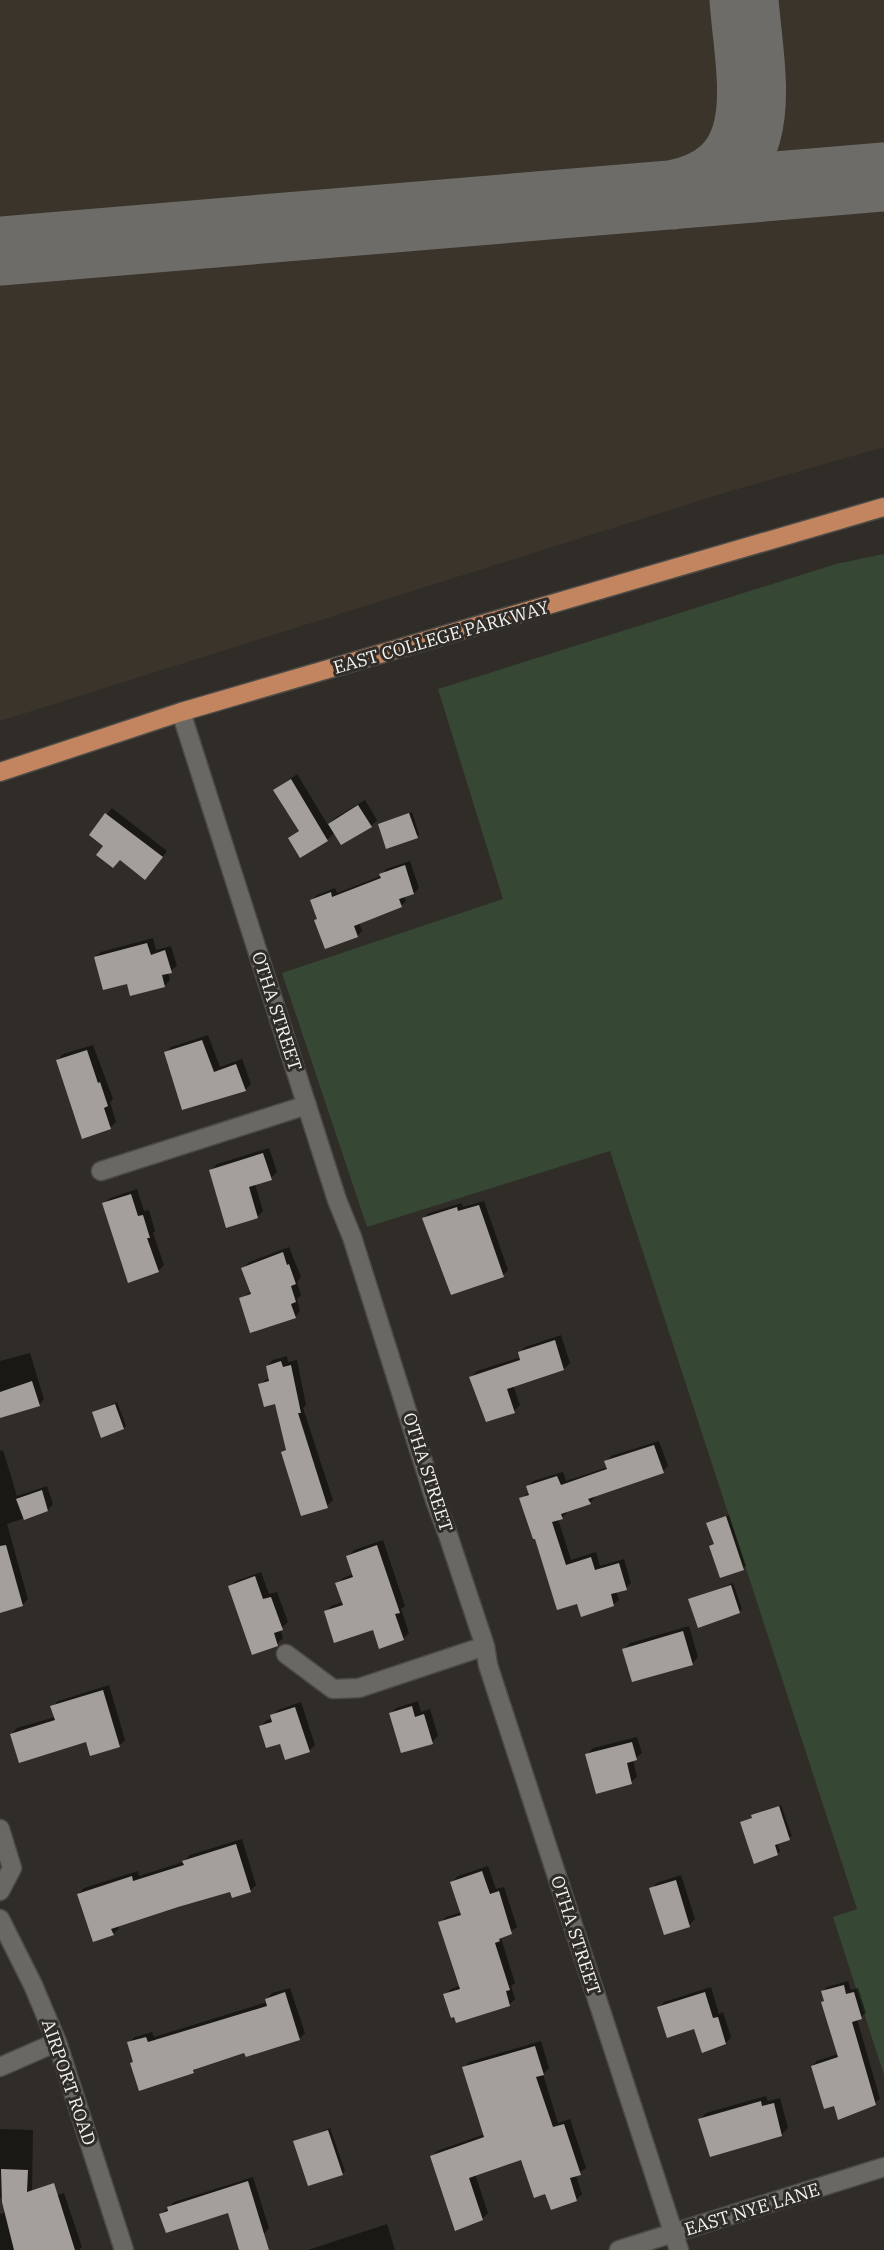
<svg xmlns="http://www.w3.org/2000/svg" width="884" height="2250" font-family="'IBM Plex Serif',serif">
  <rect width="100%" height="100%" fill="#302d29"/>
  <path fill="#3a342a" d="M 0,0 L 884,0 L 884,447 L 727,492 L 0,721 Z"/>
  <path fill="#364734" d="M 884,554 L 884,2075 L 833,1917 L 857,1909 L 610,1151 L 367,1227 L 282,973 L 503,899 L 438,689 L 836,564 Z"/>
  <path fill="#0007" d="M 297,774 L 328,825 L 335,818 L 365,800 L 377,820 L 371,826 L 335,832 L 327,840 L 290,838 L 300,830 L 275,790 Z
    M 112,808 L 167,851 L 151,872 L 120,859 L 91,835 Z
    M 412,812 L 419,834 L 417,836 L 379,825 Z
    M 410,861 L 419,888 L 414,893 L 404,896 L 406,901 L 401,906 L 359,922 L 362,931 L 357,936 L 316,920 L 318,918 L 312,900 L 317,895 L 335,888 L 337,893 L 381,876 L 386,869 Z
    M 153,938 L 156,950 L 171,946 L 177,966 L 168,972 L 170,980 L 164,986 L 128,982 L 95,957 L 101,952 Z
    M 208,1035 L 220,1067 L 242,1059 L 251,1084 L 245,1090 L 166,1053 L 171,1047 Z
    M 93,1045 L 113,1099 L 110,1102 L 116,1122 L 110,1128 L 57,1060 L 63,1054 Z
    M 269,1148 L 277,1172 L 271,1178 L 255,1184 L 263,1211 L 257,1217 L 211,1170 L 217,1164 Z
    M 137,1189 L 144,1211 L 149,1210 L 155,1231 L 153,1233 L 164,1265 L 158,1271 L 104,1204 L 110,1198 Z
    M 484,1201 L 508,1270 L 503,1275 L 424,1218 L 429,1213 L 462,1203 L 463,1207 Z
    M 289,1247 L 301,1277 L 297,1282 L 301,1295 L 297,1299 L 300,1311 L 295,1317 L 241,1299 L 251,1291 L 243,1268 L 249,1262 Z
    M 561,1335 L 570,1363 L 564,1369 L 513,1385 L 520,1405 L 514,1411 L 471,1377 L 477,1371 L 521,1357 L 519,1353 L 525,1347 Z
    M 30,1353 L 44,1399 L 39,1405 L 0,1401 L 0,1361 Z
    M 287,1356 L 288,1362 L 297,1360 L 306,1405 L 303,1408 L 333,1500 L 327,1506 L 283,1452 L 287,1448 L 276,1403 L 260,1384 L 270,1377 L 267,1366 L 273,1360 Z
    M 117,1402 L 126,1426 L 123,1428 L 93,1412 Z
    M 659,1441 L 668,1466 L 663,1471 L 594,1495 L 595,1497 L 590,1503 L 567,1510 L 567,1512 L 562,1518 L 558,1519 L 571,1560 L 596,1552 L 600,1566 L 624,1559 L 631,1583 L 626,1588 L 616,1591 L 619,1600 L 613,1605 L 578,1602 L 536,1537 L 521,1499 L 529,1492 L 527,1487 L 533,1481 L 563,1472 L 566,1481 L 608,1467 L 606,1461 L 611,1456 Z
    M 3,1450 L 17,1496 L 47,1486 L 53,1504 L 48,1510 L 7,1524 L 28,1599 L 22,1605 L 0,1611 L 0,1451 Z
    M 729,1515 L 746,1566 L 743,1568 L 711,1546 L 715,1543 L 708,1524 Z
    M 383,1540 L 405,1606 L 401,1609 L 409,1633 L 403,1639 L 325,1612 L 331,1606 L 343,1602 L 337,1584 L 343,1578 L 354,1574 L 348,1556 L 354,1550 Z
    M 261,1572 L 269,1594 L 277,1592 L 288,1622 L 280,1629 L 283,1638 L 277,1644 L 230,1586 L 236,1581 Z
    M 733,1583 L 742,1609 L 739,1612 L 690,1600 Z
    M 689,1626 L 698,1657 L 693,1663 L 624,1649 L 630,1643 Z
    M 109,1685 L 125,1740 L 119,1746 L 87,1741 L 11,1734 L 17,1728 L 55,1717 L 52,1707 L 58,1701 Z
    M 418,1701 L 421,1712 L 430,1709 L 438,1736 L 432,1742 L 390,1714 L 396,1708 Z
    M 301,1702 L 315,1745 L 309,1751 L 281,1742 L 261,1726 L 267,1720 L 273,1718 L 272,1716 L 278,1710 Z
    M 637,1737 L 642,1753 L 633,1760 L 637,1777 L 631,1782 L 587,1754 L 593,1748 Z
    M 781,1805 L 792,1836 L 777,1843 L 780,1851 L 778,1853 L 755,1862 L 742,1823 L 754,1817 L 756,1813 Z
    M 242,1839 L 256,1885 L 250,1891 L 231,1890 L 118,1925 L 119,1928 L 113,1934 L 78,1894 L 84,1888 L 138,1871 L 139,1876 L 183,1862 L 190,1855 Z
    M 488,1866 L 496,1889 L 504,1887 L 517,1927 L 501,1938 L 515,1983 L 511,1986 L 515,1999 L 510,2004 L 457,2021 L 445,1995 L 451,1989 L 460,1986 L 440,1923 L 446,1917 L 462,1912 L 452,1882 L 458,1876 Z
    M 681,1875 L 695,1919 L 689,1925 L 651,1889 L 657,1883 Z
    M 848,1981 L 851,1990 L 858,1988 L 866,2013 L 857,2019 L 880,2099 L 863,2110 L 839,2118 L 834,2104 L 812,2066 L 817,2061 L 838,2054 L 822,1992 L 827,1987 Z
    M 711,1987 L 719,2014 L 723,2012 L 731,2037 L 726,2043 L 659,2007 L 664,2002 Z
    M 290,1988 L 305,2033 L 299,2039 L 245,2051 L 199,2066 L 193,2072 L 134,2061 L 129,2043 L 135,2037 L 152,2032 L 154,2037 L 267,2002 L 266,1999 L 272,1993 Z
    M 541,2041 L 549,2068 L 543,2074 L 558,2123 L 570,2119 L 586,2168 L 576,2175 L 582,2194 L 576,2200 L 546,2192 L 522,2158 L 475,2174 L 488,2213 L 482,2219 L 432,2157 L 437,2151 L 485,2134 L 464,2068 L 469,2062 Z
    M 766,2096 L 768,2101 L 780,2098 L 788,2128 L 782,2134 L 711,2155 L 700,2119 L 706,2113 Z
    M 330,2128 L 345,2171 L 342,2174 L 295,2142 Z
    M 0,2129 L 33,2130 L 32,2194 L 27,2199 L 0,2198 Z
    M 253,2177 L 269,2228 L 264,2234 L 229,2211 L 161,2214 L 174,2202 Z
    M 64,2193 L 82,2247 L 79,2250 L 0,2250 L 0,2214 Z
    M 387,2224 L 395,2250 L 308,2250 Z"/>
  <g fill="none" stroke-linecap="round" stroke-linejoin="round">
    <path stroke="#6e6c68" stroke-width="69" d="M 672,195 C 777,175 750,78 744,0
      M 0,251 L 884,177"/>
  </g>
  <path fill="#a49f9a" d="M 291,779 L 328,841 L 300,858 L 288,838 L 299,831 L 273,790 Z
    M 358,805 L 372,827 L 341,845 L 328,824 Z
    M 105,813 L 163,857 L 145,880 L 120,860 L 113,868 L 96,855 L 103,846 L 89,835 Z
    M 409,813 L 418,838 L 386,849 L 378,824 Z
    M 405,865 L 414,894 L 399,899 L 402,907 L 354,926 L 358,937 L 325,949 L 314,920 L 317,919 L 310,900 L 331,892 L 332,897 L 381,878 L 379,874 Z
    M 147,943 L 151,955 L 165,950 L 172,973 L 162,975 L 165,987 L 130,996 L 127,984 L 103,990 L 94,957 Z
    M 202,1040 L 214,1072 L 236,1064 L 246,1091 L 182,1110 L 164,1052 Z
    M 87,1050 L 98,1083 L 100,1082 L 108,1106 L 104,1108 L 111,1129 L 82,1139 L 56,1060 Z
    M 263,1153 L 272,1180 L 249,1187 L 258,1218 L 226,1228 L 209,1170 Z
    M 131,1194 L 138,1216 L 143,1215 L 150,1238 L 147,1238 L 159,1272 L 128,1283 L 102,1203 Z
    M 479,1205 L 504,1277 L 451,1295 L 422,1218 L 457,1207 L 458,1211 Z
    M 283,1252 L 287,1265 L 289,1264 L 296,1284 L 291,1286 L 296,1302 L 291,1304 L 296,1318 L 250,1333 L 239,1298 L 251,1294 L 241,1268 Z
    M 555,1340 L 564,1370 L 507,1389 L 515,1413 L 486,1422 L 469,1377 L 520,1360 L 518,1352 Z
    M 281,1361 L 283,1367 L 291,1365 L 301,1413 L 298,1413 L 328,1508 L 301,1516 L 281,1452 L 286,1450 L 275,1404 L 264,1407 L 258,1384 L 269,1381 L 266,1366 Z
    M 32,1381 L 40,1406 L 0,1418 L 0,1392 Z
    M 115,1404 L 124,1429 L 101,1438 L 92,1412 Z
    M 654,1445 L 664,1473 L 588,1499 L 591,1504 L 561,1514 L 563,1519 L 552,1522 L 566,1565 L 591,1557 L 595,1570 L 619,1563 L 627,1590 L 611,1594 L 614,1606 L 581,1617 L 577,1604 L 557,1610 L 535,1539 L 533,1539 L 519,1498 L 529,1495 L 526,1486 L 557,1476 L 561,1485 L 607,1469 L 604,1461 Z
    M 42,1490 L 48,1511 L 24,1520 L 16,1499 Z
    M 726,1516 L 744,1570 L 720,1578 L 709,1546 L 714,1544 L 706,1523 Z
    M 6,1545 L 23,1606 L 0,1613 L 0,1546 Z
    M 377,1545 L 400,1613 L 395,1614 L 404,1640 L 379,1649 L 373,1630 L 334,1643 L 324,1611 L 343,1605 L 335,1583 L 353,1577 L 346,1556 Z
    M 255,1576 L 263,1599 L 271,1597 L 283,1630 L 274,1633 L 278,1646 L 252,1655 L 228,1586 Z
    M 731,1585 L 740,1613 L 698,1628 L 688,1599 Z
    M 683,1631 L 693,1665 L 632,1682 L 622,1649 Z
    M 103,1690 L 120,1747 L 90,1756 L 86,1742 L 19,1763 L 10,1734 L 55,1720 L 50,1706 Z
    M 412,1706 L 415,1717 L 424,1714 L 433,1744 L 401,1753 L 389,1713 Z
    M 295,1707 L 310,1752 L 285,1760 L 280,1744 L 266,1748 L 259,1726 L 272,1722 L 270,1715 Z
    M 632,1742 L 637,1760 L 627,1763 L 632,1784 L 596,1794 L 585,1754 Z
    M 779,1806 L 790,1840 L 775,1845 L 778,1855 L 754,1864 L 740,1822 L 752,1818 L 751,1815 Z
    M 236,1844 L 251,1892 L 232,1898 L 230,1892 L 178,1907 L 111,1929 L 114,1935 L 93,1942 L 77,1894 L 132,1876 L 133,1881 L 184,1865 L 182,1861 Z
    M 482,1871 L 490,1894 L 499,1891 L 512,1934 L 499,1939 L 500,1941 L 495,1943 L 510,1990 L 506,1991 L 510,2006 L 456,2023 L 454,2017 L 451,2018 L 443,1994 L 460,1989 L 438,1922 L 461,1915 L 450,1882 Z
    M 676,1880 L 690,1927 L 664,1935 L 649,1888 Z
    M 844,1985 L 846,1994 L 854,1992 L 862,2019 L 852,2022 L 876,2105 L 838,2120 L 834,2106 L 824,2109 L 811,2066 L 838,2057 L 821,2002 L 824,2001 L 821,1991 Z
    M 285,1992 L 300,2040 L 246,2057 L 244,2053 L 193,2070 L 194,2073 L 139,2091 L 130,2063 L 133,2062 L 127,2042 L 146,2037 L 148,2042 L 267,2006 L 265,1999 Z
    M 705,1992 L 713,2018 L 718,2017 L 726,2044 L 702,2053 L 694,2029 L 667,2038 L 657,2007 Z
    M 535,2046 L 544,2075 L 536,2077 L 553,2127 L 564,2124 L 581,2175 L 570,2178 L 577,2201 L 551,2210 L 545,2194 L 534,2198 L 521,2160 L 469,2178 L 483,2220 L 455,2231 L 430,2156 L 484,2137 L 462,2067 Z
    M 761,2101 L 762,2106 L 774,2103 L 782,2136 L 710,2157 L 698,2119 Z
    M 328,2130 L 343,2175 L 308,2186 L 293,2141 Z
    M 1,2169 L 28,2170 L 27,2192 L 54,2183 L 75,2250 L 14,2250 L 2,2202 Z
    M 248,2181 L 269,2250 L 239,2250 L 228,2213 L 166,2233 L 159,2214 L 168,2211 L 167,2207 Z"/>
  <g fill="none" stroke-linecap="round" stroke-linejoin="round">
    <defs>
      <path id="minor" d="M 181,712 L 337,1200 L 352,1237 L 435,1500 L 447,1532 L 485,1646 L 488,1665 L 679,2250
        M 101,1171 L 307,1105
        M 286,1654 L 333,1689 L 359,1688 L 485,1646
        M 0,1829 L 12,1868 L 0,1891
        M 0,1919 L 33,1985 L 57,2042 L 124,2250
        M 0,2067 L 57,2042
        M 619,2250 L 884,2167"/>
      <path id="major" d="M 0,772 L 181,712 L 884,507"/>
    </defs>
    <use href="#minor" stroke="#4d4b47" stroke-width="21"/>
    <use href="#major" stroke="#4d4b47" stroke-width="21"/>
    <use href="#minor" stroke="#6a6863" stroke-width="18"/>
    <use href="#major" stroke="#c2855f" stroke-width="18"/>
  </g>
  <g text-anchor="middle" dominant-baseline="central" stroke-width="6" stroke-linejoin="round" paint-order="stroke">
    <g font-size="18" fill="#f4f2ef" stroke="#302d29">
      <text transform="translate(441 637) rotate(-16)">EAST COLLEGE PARKWAY</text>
      <text transform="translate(277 1011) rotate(72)">OTHA STREET</text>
      <text transform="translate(428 1472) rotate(72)">OTHA STREET</text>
      <text transform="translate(576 1935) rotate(72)">OTHA STREET</text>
      <text transform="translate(69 2082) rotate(71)">AIRPORT ROAD</text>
      <text transform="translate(752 2209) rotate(-17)">EAST NYE LANE</text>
    </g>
  </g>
</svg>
